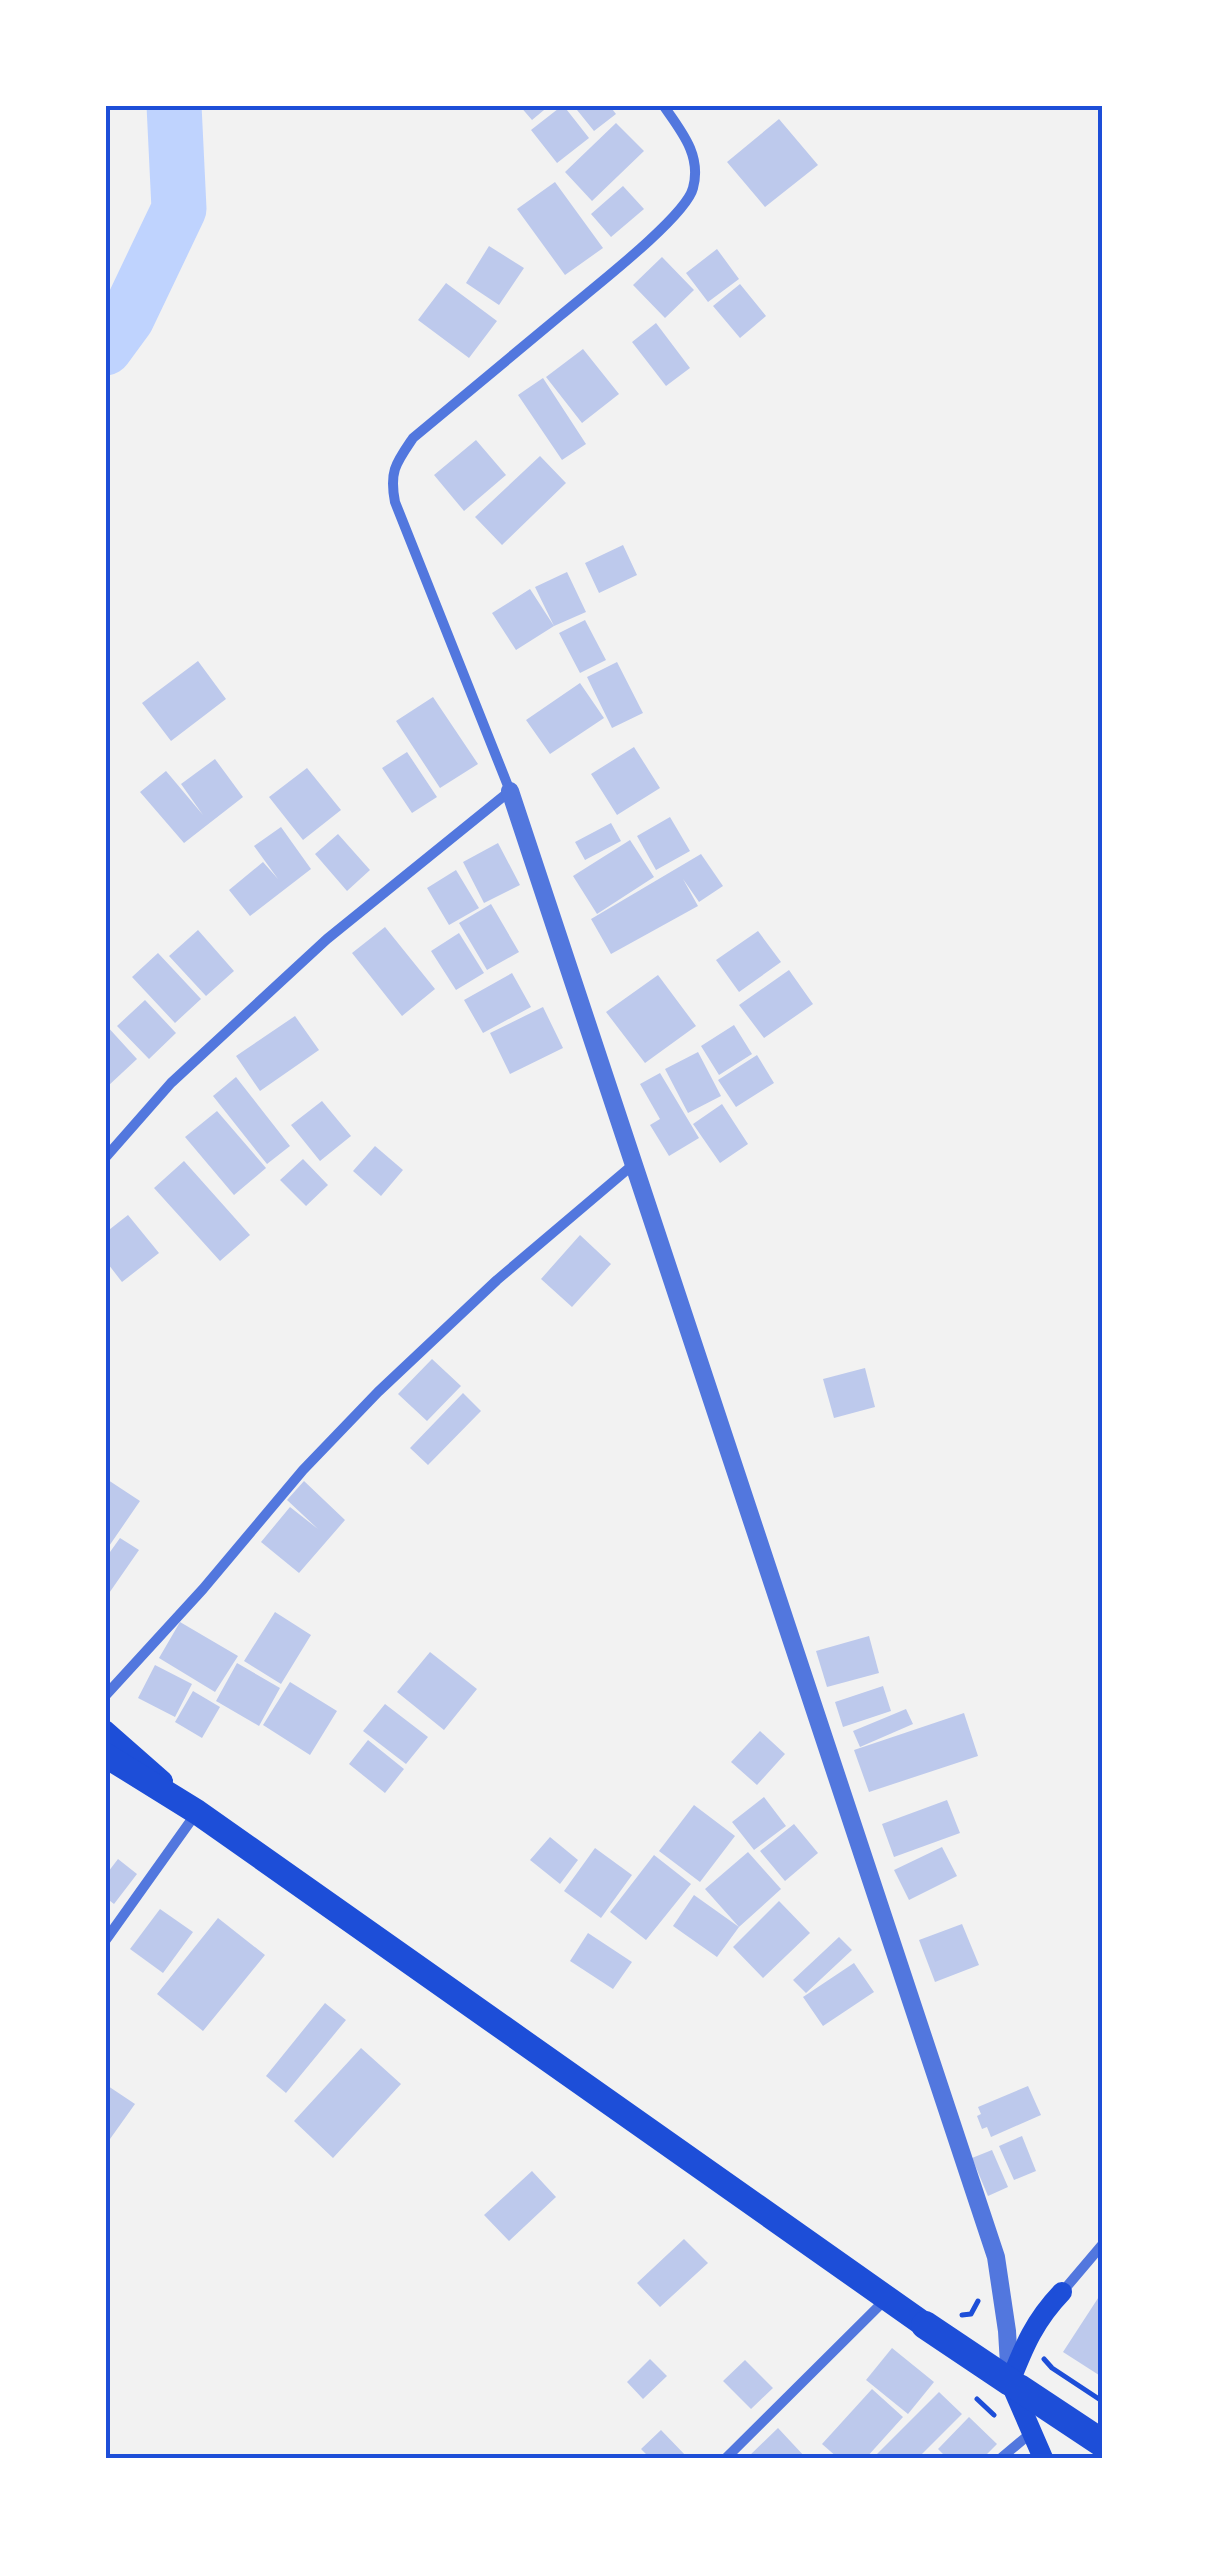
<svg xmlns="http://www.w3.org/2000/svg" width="1207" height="2563" font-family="'IBM Plex Sans',sans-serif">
  <rect width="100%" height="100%" fill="#f2f2f2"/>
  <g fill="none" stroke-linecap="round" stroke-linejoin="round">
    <path stroke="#bfd3fe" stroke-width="55" d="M 105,348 L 127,318 L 179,209 L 174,105"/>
  </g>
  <path fill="#bdc9ec" d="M 519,105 L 550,105 L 532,120 Z
    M 563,105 L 589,138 L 557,163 L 531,130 Z
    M 573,105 L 609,105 L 616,114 L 594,131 Z
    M 779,119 L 818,165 L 765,207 L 727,162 Z
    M 616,123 L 644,151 L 592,201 L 565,172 Z
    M 555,182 L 603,248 L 565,275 L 517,209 Z
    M 623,186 L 644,209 L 611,237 L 591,214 Z
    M 489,246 L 524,268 L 499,305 L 466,283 Z
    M 717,249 L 739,279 L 708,302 L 686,273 Z
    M 662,257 L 694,290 L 665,318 L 633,285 Z
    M 446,283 L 497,321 L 469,358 L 418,320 Z
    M 740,284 L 766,316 L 740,338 L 713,306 Z
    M 656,323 L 690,368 L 666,386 L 632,342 Z
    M 583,349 L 619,394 L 582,423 L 546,377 Z
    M 543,378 L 586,444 L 562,460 L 518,395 Z
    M 476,440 L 506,475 L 464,511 L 434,475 Z
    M 540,456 L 566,483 L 502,545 L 475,517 Z
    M 623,545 L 637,575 L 599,593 L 585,563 Z
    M 567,572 L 586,612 L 554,626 L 535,587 Z
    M 530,589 L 554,626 L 516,650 L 492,613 Z
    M 585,620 L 606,660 L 580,673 L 559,633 Z
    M 198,661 L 226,699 L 171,741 L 142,703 Z
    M 617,662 L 643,713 L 612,728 L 587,677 Z
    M 580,683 L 604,718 L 550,754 L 526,720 Z
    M 433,697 L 478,764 L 440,788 L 396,721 Z
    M 634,747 L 660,788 L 617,815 L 591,774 Z
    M 407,752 L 437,797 L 412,813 L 382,768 Z
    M 215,759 L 243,797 L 184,843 L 140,792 L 166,771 L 203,815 L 181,784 Z
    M 307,768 L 341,810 L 303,840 L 269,797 Z
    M 670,817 L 690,851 L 656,870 L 637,836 Z
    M 611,823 L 621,841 L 585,860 L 575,842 Z
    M 281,827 L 311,869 L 250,916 L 229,890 L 263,862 L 278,879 L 254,846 Z
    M 338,834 L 370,870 L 347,891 L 315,854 Z
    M 630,840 L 654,877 L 597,914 L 573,876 Z
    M 498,843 L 520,885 L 484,903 L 463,862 Z
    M 701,854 L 723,886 L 699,902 L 683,879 L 698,906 L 611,954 L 591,919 Z
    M 456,870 L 479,908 L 449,925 L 427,888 Z
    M 491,904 L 519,952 L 487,970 L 459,923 Z
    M 385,927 L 435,989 L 402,1016 L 352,953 Z
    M 198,930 L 234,971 L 206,996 L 169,956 Z
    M 758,931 L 781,962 L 739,992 L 716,960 Z
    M 459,933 L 484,973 L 456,990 L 431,951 Z
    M 158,953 L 201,999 L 175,1023 L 132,977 Z
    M 789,970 L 813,1004 L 764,1038 L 739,1005 Z
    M 512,973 L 531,1007 L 483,1033 L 464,1000 Z
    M 658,975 L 696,1026 L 645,1063 L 606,1012 Z
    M 145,1000 L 176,1033 L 149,1059 L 117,1026 Z
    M 543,1007 L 563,1048 L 510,1074 L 490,1033 Z
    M 295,1016 L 319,1050 L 260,1091 L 236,1056 Z
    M 105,1024 L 137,1059 L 108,1086 L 105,1082 Z
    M 734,1025 L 752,1054 L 719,1075 L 701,1046 Z
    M 698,1052 L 721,1096 L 688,1113 L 665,1069 Z
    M 757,1055 L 774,1083 L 736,1107 L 718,1080 Z
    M 660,1073 L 699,1138 L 669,1156 L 650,1125 L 660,1119 L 640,1084 Z
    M 236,1077 L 290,1146 L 267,1164 L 213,1096 Z
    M 322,1101 L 351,1136 L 320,1161 L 291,1125 Z
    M 722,1104 L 748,1144 L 720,1163 L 693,1124 Z
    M 217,1111 L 266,1168 L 234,1195 L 185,1137 Z
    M 375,1146 L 403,1170 L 381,1196 L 353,1171 Z
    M 303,1159 L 328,1185 L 306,1206 L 280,1180 Z
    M 184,1161 L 250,1235 L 220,1261 L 154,1188 Z
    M 128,1215 L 159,1253 L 122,1282 L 105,1260 L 105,1233 Z
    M 580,1235 L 611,1264 L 572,1307 L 541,1279 Z
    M 432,1359 L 461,1386 L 427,1421 L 398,1394 Z
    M 865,1368 L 875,1407 L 834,1418 L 823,1379 Z
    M 463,1393 L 481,1411 L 428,1465 L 410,1448 Z
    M 105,1478 L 140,1501 L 105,1552 Z
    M 304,1481 L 345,1520 L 299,1573 L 261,1542 L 290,1507 L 318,1529 L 287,1500 Z
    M 120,1538 L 139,1550 L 105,1599 L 105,1559 Z
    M 275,1612 L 311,1635 L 281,1684 L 244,1661 Z
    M 180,1622 L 238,1656 L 215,1692 L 159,1658 Z
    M 869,1636 L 879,1673 L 827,1687 L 816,1651 Z
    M 430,1652 L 477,1689 L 444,1730 L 397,1692 Z
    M 237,1663 L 280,1688 L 259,1726 L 216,1701 Z
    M 155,1665 L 192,1684 L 175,1717 L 138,1698 Z
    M 290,1682 L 337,1711 L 310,1755 L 263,1725 Z
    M 883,1686 L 891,1711 L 843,1727 L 835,1702 Z
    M 193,1691 L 220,1707 L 202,1738 L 175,1722 Z
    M 385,1704 L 428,1737 L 406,1764 L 363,1731 Z
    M 906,1709 L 913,1724 L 860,1747 L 853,1731 Z
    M 964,1713 L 978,1756 L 869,1792 L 854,1750 Z
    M 760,1731 L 785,1754 L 757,1785 L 731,1762 Z
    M 368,1740 L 404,1769 L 385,1793 L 349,1764 Z
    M 764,1797 L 786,1826 L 754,1850 L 732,1822 Z
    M 947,1800 L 960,1833 L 894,1857 L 882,1824 Z
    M 694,1805 L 735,1836 L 700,1882 L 659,1851 Z
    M 794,1824 L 818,1853 L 785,1881 L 760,1851 Z
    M 550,1837 L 578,1860 L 560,1884 L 530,1860 Z
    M 942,1847 L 957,1876 L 909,1900 L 894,1870 Z
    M 595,1848 L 632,1875 L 601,1918 L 564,1891 Z
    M 748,1852 L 781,1889 L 739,1927 L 705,1889 Z
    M 654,1855 L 691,1884 L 646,1940 L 610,1912 Z
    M 118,1859 L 137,1874 L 114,1904 L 105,1897 L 105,1876 Z
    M 694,1895 L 739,1927 L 717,1957 L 673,1926 Z
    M 779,1901 L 810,1933 L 763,1978 L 733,1947 Z
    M 160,1909 L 193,1932 L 163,1973 L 130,1949 Z
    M 218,1918 L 265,1955 L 203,2031 L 157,1994 Z
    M 962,1924 L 979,1965 L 935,1982 L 919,1940 Z
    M 588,1933 L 632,1962 L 613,1989 L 570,1961 Z
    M 839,1937 L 852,1950 L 806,1993 L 793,1980 Z
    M 854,1963 L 874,1992 L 823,2026 L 803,1997 Z
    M 325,2003 L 346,2020 L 286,2093 L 266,2076 Z
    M 361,2048 L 401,2084 L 333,2158 L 294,2121 Z
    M 105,2084 L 135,2104 L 105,2146 Z
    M 1028,2086 L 1041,2115 L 991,2137 L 987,2127 L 982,2129 L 977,2116 L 981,2114 L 978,2107 Z
    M 1022,2136 L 1036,2171 L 1014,2180 L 999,2146 Z
    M 992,2150 L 1008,2187 L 988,2196 L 972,2158 Z
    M 532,2171 L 556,2197 L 509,2241 L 484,2215 Z
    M 684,2239 L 708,2263 L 660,2307 L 637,2283 Z
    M 1102,2292 L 1102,2377 L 1063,2352 Z
    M 892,2348 L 934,2382 L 908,2414 L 866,2380 Z
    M 650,2359 L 667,2376 L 643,2399 L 627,2382 Z
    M 745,2360 L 773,2388 L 751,2409 L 723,2381 Z
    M 872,2389 L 903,2417 L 866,2458 L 838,2458 L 822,2444 Z
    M 939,2392 L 962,2414 L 918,2458 L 873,2458 Z
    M 969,2417 L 997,2444 L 983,2458 L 947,2458 L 938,2449 Z
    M 778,2428 L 806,2458 L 747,2458 Z
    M 661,2430 L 688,2458 L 650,2458 L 641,2449 Z"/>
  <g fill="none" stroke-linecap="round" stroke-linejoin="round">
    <path stroke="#1d4ed8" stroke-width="5" d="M 962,2315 L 971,2314 L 978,2301
      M 1044,2359 L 1052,2368 L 1102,2401
      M 977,2399 L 994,2415"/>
    <path stroke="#5277de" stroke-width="10" d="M 105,1158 L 171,1083 L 327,939 L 510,791 L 395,502 C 389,471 396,463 413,438 C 463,397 512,356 561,315 C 588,292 686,217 693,188 C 702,155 681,131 663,105
      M 105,1696 L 203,1589 L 303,1470 L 378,1392 L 497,1280 L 635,1163
      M 105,1941 L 197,1812
      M 1063,2291 L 1102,2245
      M 726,2458 L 886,2299
      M 1001,2458 L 1031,2433"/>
    <path stroke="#5277de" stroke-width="18" d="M 510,791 L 996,2257 L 1007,2331 L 1010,2381"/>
    <path stroke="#1d4ed8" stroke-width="20" d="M 105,1730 L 163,1781
      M 1043,2458 L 1010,2382 C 1024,2346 1035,2320 1062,2292"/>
    <path stroke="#1d4ed8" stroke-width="25" d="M 105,1755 L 197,1812 L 925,2325"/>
    <path stroke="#1d4ed8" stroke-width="28" d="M 925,2325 L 1010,2382
      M 1019,2388 L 1102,2443"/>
  </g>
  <rect width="1207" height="2563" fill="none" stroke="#ffffff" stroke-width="215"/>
  <rect x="108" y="108" width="992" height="2348" fill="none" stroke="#1d4ed8" stroke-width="4"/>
</svg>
